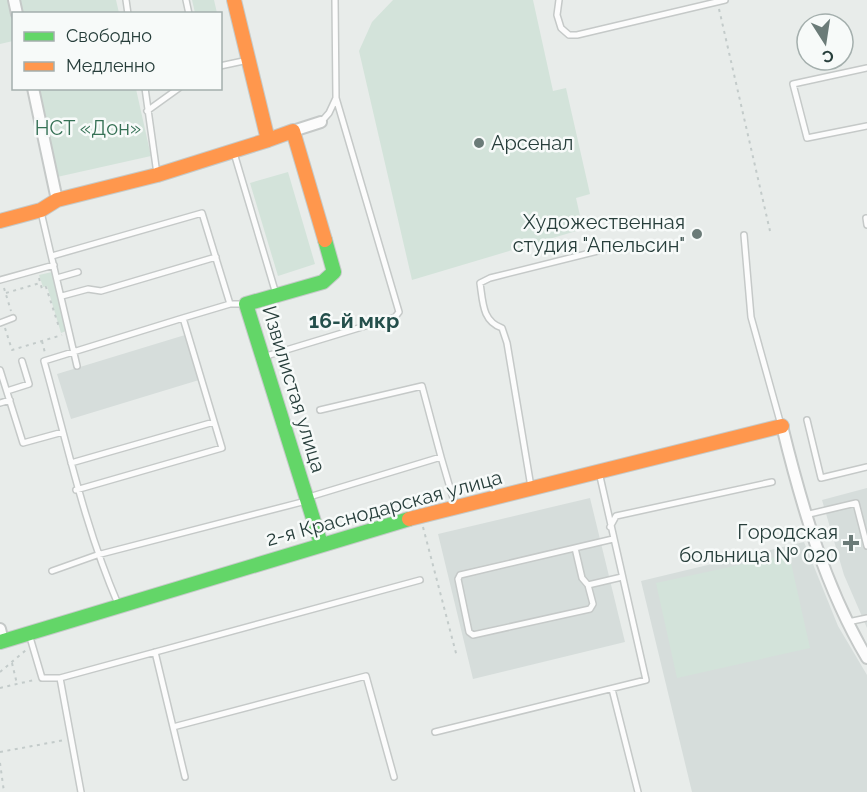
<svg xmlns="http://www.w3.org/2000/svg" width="867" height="792" font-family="Raleway,sans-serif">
  <rect width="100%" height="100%" fill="#e8ecea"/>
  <path fill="#d6dddb" d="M 185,335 L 199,380 L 71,419 L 57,374 Z
    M 867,488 L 867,628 L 844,575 L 822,500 Z
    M 590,498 L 625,642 L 473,679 L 438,534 Z
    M 804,542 L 838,626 L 867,675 L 867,792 L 692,792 L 641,581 Z"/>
  <path fill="#d3e3da" d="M 0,0 L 116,0 L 119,13 L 14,14 L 13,41 L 0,44 Z
    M 192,0 L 214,0 L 217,13 L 195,13 Z
    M 393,0 L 533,0 L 553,91 L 566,88 L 590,194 L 576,198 L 583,229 L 412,280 L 359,51 L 372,22 Z
    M 37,89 L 136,89 L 151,156 L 57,177 Z
    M 288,172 L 315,264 L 278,276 L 250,183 Z
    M 52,272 L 66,331 L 61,333 L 47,286 L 43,287 L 39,275 Z
    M 789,554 L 810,648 L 677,678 L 656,583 Z"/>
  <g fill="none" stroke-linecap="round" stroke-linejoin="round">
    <defs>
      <path id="lane" d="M 126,0 L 128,14
        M 186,0 L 189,14
        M 559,0 L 557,15 L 561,28 L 569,35 L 577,35 L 725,0
        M 220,66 L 248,60
        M 867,68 L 793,84 L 807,138 L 867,126
        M 145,88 L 157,174
        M 147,111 L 179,88
        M 321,122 L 329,113 L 336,98 L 335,0
        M 234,153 L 276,294
        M 41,212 L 77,366
        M 866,218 L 867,225
        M 744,235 L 751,317 L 781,425
        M 52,256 L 202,213 L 230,304 L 244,304
        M 57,278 L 78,272
        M 0,280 L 54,265
        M 62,296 L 88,289 L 101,291 L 216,257
        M 0,323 L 13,318
        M 263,357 L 395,317 L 399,312 L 336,98
        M 0,370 L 23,443 L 63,432
        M 7,391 L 29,384 L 22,361
        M 0,403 L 10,400
        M 320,410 L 422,386 L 441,457
        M 807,420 L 821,478 L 867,467
        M 71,463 L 214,422
        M 531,487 L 507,343 L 502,328 C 482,321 483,302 480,283 L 490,278 L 614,247
        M 76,490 L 222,448 L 183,318 L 230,304
        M 309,497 L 441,457 L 455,505
        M 805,515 L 856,503 L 867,546
        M 610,527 L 616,516 L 772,482
        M 613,539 L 460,575 L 458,579 L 469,632 L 473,635 L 590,609 L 593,604 L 588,585 L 622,577
        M 575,548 L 582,578 L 588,585
        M 52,571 L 97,555 L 306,501
        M 118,604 C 84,525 67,443 44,361 L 183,318
        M 848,622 L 867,618
        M 29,634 L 42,678 L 60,678 L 420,580
        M 155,652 L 185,777
        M 60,678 L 81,792
        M 612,689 L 638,792
        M 173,727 L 366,676 L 394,777
        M 435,732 L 646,680 L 599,472"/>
      <path id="street" d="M 14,0 L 17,14
        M 33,88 L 57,200
        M 293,131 L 321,122
        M 782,426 C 802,507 825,587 867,658
        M 0,629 L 3,641"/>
      <path id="fast" d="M 321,544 L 246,304 L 323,282 L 334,272 L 325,240
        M 0,642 L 409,519"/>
      <path id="slow" d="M 234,0 L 268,140 L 293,131 L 325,240
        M 0,221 L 41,210 L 57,200 L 157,175 L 268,140
        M 409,519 L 782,426"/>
    </defs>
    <use href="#lane" stroke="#c5c9c8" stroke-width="8"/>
    <use href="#street" stroke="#c5c9c8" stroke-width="14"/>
    <use href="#fast" stroke="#c5cac9" stroke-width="16"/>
    <use href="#slow" stroke="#c5cac9" stroke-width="16"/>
    <path stroke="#c3cbca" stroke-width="2" stroke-dasharray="3 4.5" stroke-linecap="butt" d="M 719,9 L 770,231
      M 39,278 L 42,289 L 46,287 L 59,327
      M 4,288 L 11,311
      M 6,293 L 40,283
      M 5,328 L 12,350 L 62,335
      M 42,341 L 45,353
      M 423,527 L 457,657
      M 12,663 L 17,684
      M 0,672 L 26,650
      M 0,688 L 34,680
      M 0,752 L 65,740
      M 0,763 L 4,792"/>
    <use href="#lane" stroke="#fcfcfc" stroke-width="5"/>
    <use href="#street" stroke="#fcfcfc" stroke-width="10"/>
    <use href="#fast" stroke="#63d668" stroke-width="14"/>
    <use href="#slow" stroke="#ff974d" stroke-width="14"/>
  </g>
  <g fill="#6b7b78" stroke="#f7faf9" stroke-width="2">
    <circle cx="479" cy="143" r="6"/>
    <circle cx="697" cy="234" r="6"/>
    <path d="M848 534h6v6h6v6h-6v6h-6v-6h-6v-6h6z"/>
  </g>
  <g text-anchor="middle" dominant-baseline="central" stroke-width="5" stroke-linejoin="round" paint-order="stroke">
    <g font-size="20" fill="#357155" stroke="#f7faf9">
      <text x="88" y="128">НСТ «Дон»</text>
    </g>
    <g font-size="20" fill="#273e3b" stroke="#f7faf9" text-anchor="end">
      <text x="491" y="143" text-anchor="start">Арсенал</text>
      <text x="685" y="222">Художественная<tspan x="685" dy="23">студия "Апельсин"</tspan></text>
      <text x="838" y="532">Городская<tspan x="838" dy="23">больница № 020</tspan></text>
    </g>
    <g font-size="20" fill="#273e3b" stroke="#f7faf9">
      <text transform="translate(294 389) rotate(73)">Извилистая улица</text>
      <text transform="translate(384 508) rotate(-15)">2-я Краснодарская улица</text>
    </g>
    <g font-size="21" font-weight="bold" fill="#244f4b" stroke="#f7faf9">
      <text x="354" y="320">16-й мкр</text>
    </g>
  </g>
  <rect x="12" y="12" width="210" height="78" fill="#f7faf9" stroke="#a4afad" stroke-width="1.5"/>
  <rect x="24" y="32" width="30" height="9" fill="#63d668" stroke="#a4afad" stroke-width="1.5"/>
  <text x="66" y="42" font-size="18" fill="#273e3b">Свободно</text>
  <rect x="24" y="62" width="30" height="9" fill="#ff974d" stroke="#a4afad" stroke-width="1.5"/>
  <text x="66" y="72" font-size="18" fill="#273e3b">Медленно</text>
  <g transform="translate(825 42) rotate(168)"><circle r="28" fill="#f7faf9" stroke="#a4afad" stroke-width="1.5"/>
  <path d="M0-4.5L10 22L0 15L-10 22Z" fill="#6b7b78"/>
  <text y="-9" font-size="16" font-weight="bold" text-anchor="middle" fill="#273e3b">С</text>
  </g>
</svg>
